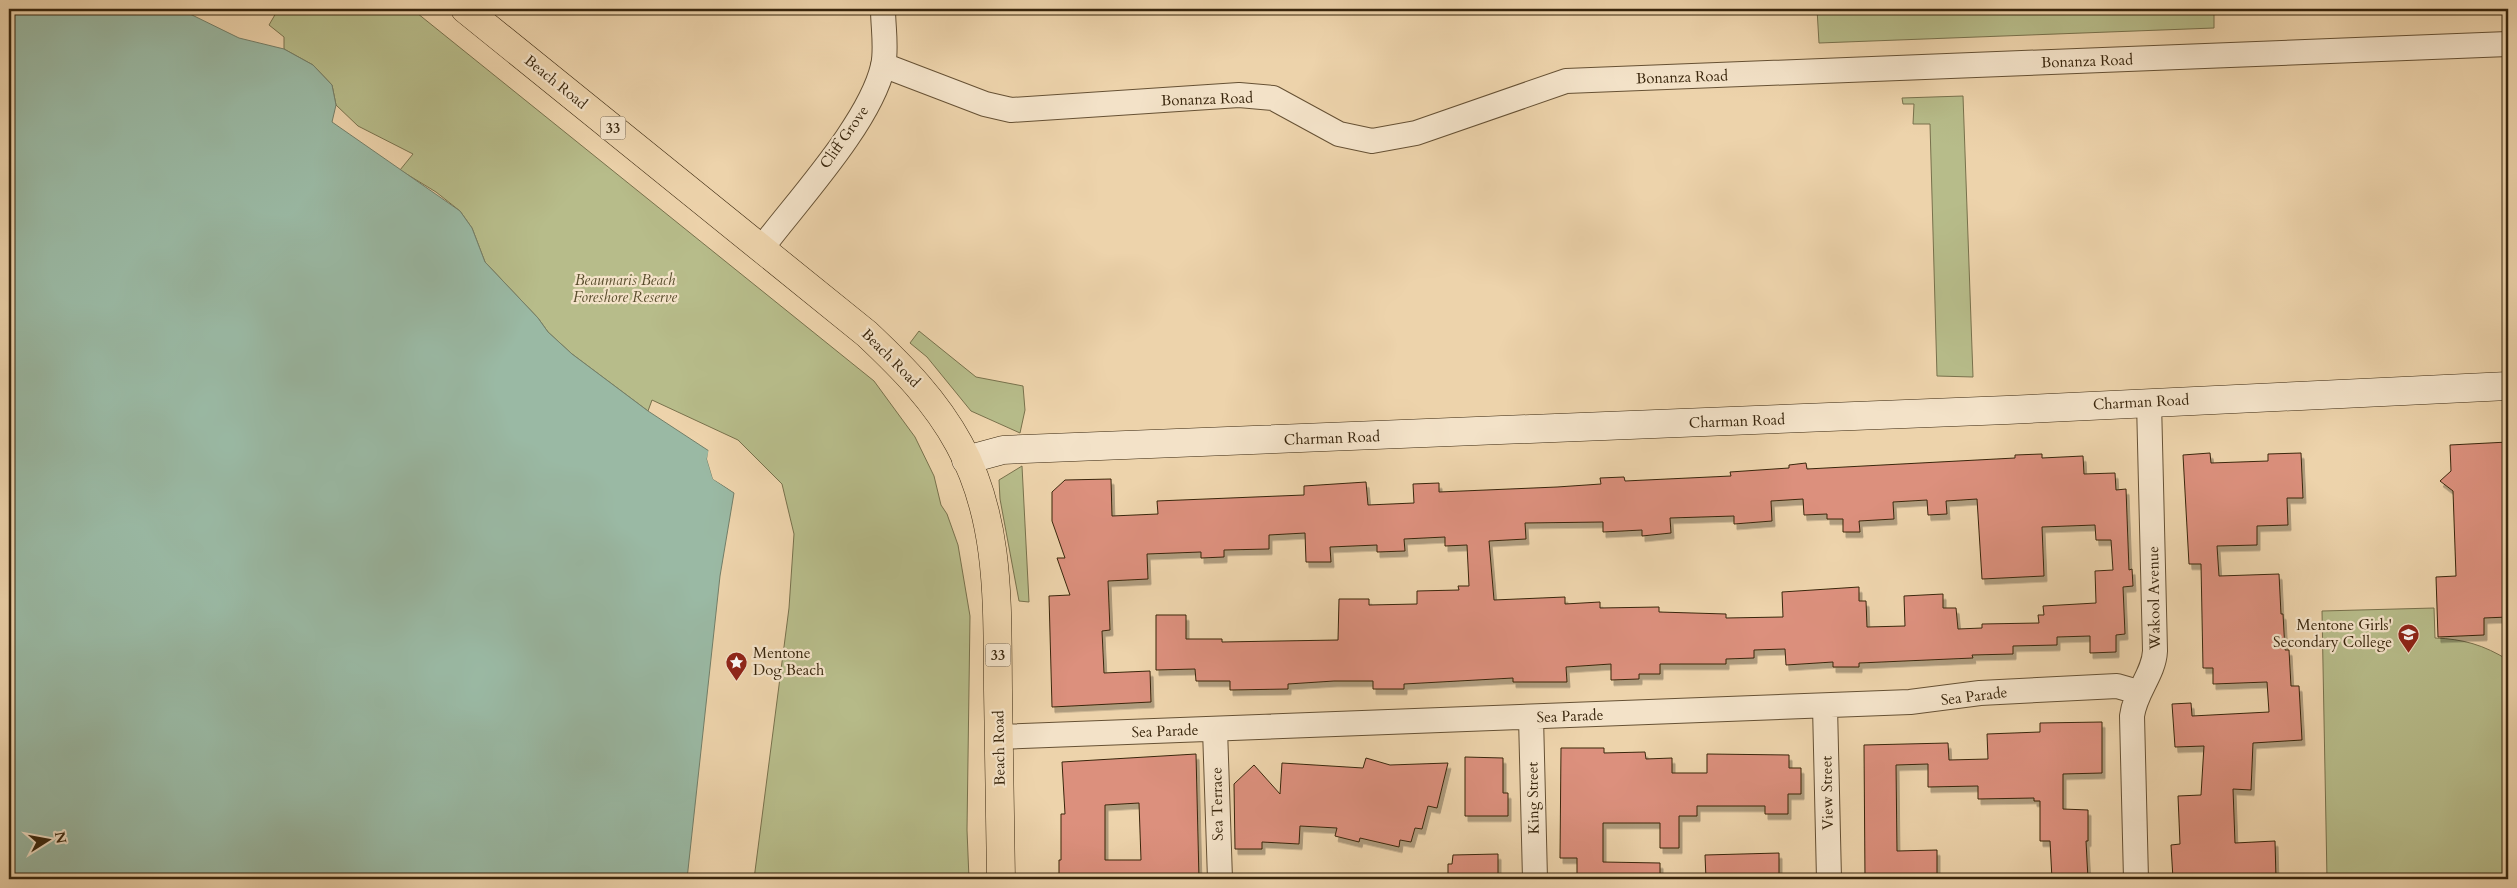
<svg xmlns="http://www.w3.org/2000/svg" width="2517" height="888" font-family="Cardo,serif">
  <defs>
    <filter id="shadow"><feDropShadow dx="3" dy="5.5" stdDeviation="0" flood-color="#0004"/></filter>
  </defs>
  <rect width="100%" height="100%" fill="#edd3ab"/>
  <filter id="stains"><feTurbulence type="fractalNoise" baseFrequency=".004" numOctaves="4"/><feColorMatrix values="0 0 0 0 .2 0 0 0 0 .09 0 0 0 0 .02 0 0 0 .5 -.17"/></filter>
  <radialGradient id="worn" r=".72"><stop offset=".6" stop-color="#630" stop-opacity="0"/><stop offset="1" stop-color="#630" stop-opacity=".3"/></radialGradient>
  <path fill="#b7bc8a" stroke="#78714c" d="M 273,9 L 412,9 L 874,381 L 915,437 L 934,476 L 941,505 L 947,514 L 958,545 L 970,616 L 967,830 L 969,879 L 754,879 L 789,608 L 794,534 L 782,484 L 738,440 L 652,400 L 648,411 L 572,354 L 548,332 L 538,318 L 485,262 L 472,228 L 460,211 L 436,192 L 400,170 L 413,154 L 358,126 L 336,105 L 332,85 L 313,65 L 284,49 L 284,37 L 269,25 L 276,13 Z
    M 1817,9 L 2214,9 L 2214,28 L 1819,43 Z
    M 1963,96 L 1973,377 L 1937,376 L 1930,124 L 1913,124 L 1914,104 L 1903,104 L 1902,98 Z
    M 919,331 L 976,377 L 1023,386 L 1025,410 L 1020,433 L 971,411 L 927,357 L 910,343 Z
    M 1022,466 L 1029,602 L 1019,601 L 1000,499 L 999,480 Z
    M 2434,608 L 2435,638 C 2463,639 2484,645 2508,660 L 2508,879 L 2327,879 L 2322,611 Z"/>
  <path fill="#9ab9a4" stroke="#737e68" d="M 9,9 L 184,9 L 190,14 L 239,38 L 284,49 L 313,65 L 332,85 L 336,105 L 332,122 L 460,211 L 472,228 L 485,262 L 538,318 L 548,332 L 572,354 L 648,411 L 709,451 L 707,459 L 713,479 L 734,493 L 720,576 L 687,879 L 9,879 Z"/>
  <path fill="#edd3ab" d="M 709,447 L 711,450 L 710,459 L 715,477 L 736,493 L 713,479 L 707,459 Z"/>
  <path fill="#dc907d" stroke="#39260d" fill-rule="evenodd" filter="url(#shadow)" d="M 2508,442 L 2508,617 L 2484,618 L 2484,635 L 2438,637 L 2436,577 L 2456,576 L 2453,491 L 2440,481 L 2451,471 L 2450,445 Z
    M 2210,453 L 2211,463 L 2268,461 L 2268,454 L 2301,453 L 2303,498 L 2287,498 L 2288,525 L 2257,526 L 2257,545 L 2217,546 L 2219,576 L 2279,574 L 2281,614 L 2283,614 L 2285,650 L 2289,650 L 2291,686 L 2299,686 L 2302,740 L 2253,743 L 2251,790 L 2233,789 L 2235,843 L 2275,841 L 2276,879 L 2173,879 L 2171,845 L 2180,844 L 2178,796 L 2201,795 L 2204,746 L 2175,747 L 2172,704 L 2191,703 L 2192,716 L 2269,712 L 2267,682 L 2213,684 L 2213,668 L 2203,668 L 2201,564 L 2189,564 L 2183,455 Z
    M 2042,454 L 2042,458 L 2083,456 L 2084,474 L 2115,473 L 2116,490 L 2126,489 L 2129,570 L 2132,569 L 2133,586 L 2123,587 L 2125,634 L 2116,635 L 2116,652 L 2090,653 L 2090,636 L 2057,637 L 2057,645 L 2013,646 L 2013,654 L 1972,655 L 1973,658 L 1859,663 L 1859,667 L 1833,667 L 1833,662 L 1786,665 L 1785,649 L 1754,650 L 1754,658 L 1726,659 L 1726,664 L 1660,664 L 1660,674 L 1639,674 L 1639,679 L 1611,680 L 1611,664 L 1566,667 L 1567,682 L 1513,682 L 1513,678 L 1404,684 L 1404,689 L 1373,689 L 1373,681 L 1334,681 L 1288,684 L 1288,689 L 1230,690 L 1230,681 L 1196,681 L 1195,669 L 1156,670 L 1156,615 L 1186,615 L 1186,639 L 1222,639 L 1222,642 L 1338,640 L 1339,599 L 1369,599 L 1369,605 L 1417,604 L 1417,591 L 1459,590 L 1458,586 L 1469,586 L 1467,545 L 1445,546 L 1445,537 L 1404,539 L 1405,551 L 1377,552 L 1377,545 L 1330,547 L 1331,562 L 1306,562 L 1305,533 L 1269,535 L 1269,549 L 1224,550 L 1224,557 L 1201,558 L 1201,552 L 1147,554 L 1148,579 L 1108,581 L 1110,630 L 1102,631 L 1104,673 L 1150,671 L 1151,702 L 1052,707 L 1049,596 L 1070,595 L 1057,558 L 1065,558 L 1052,521 L 1052,492 L 1065,480 L 1111,479 L 1112,516 L 1158,514 L 1157,501 L 1304,495 L 1304,486 L 1366,482 L 1368,505 L 1414,503 L 1413,484 L 1439,483 L 1439,492 L 1557,487 L 1601,484 L 1600,478 L 1624,477 L 1625,481 L 1731,476 L 1730,472 L 1789,468 L 1789,465 L 1806,463 L 1807,469 L 2015,458 L 2015,455 ZM 1803,499 L 1804,515 L 1827,514 L 1827,519 L 1843,519 L 1843,532 L 1860,532 L 1859,521 L 1894,519 L 1893,502 L 1927,500 L 1928,515 L 1947,514 L 1946,501 L 1977,499 L 1982,579 L 2044,576 L 2042,527 L 2095,525 L 2096,540 L 2111,540 L 2113,570 L 2095,571 L 2096,603 L 2043,606 L 2044,615 L 2038,615 L 2039,623 L 1982,624 L 1982,628 L 1958,629 L 1956,608 L 1943,608 L 1943,594 L 1904,596 L 1905,626 L 1867,627 L 1866,601 L 1859,601 L 1859,587 L 1782,592 L 1783,617 L 1726,618 L 1726,614 L 1659,612 L 1659,607 L 1600,608 L 1600,602 L 1565,604 L 1565,597 L 1494,600 L 1489,541 L 1526,539 L 1525,523 L 1603,522 L 1603,532 L 1642,530 L 1642,536 L 1671,533 L 1670,518 L 1734,516 L 1734,524 L 1772,521 L 1771,501 Z
    M 2102,722 L 2102,773 L 2063,774 L 2063,809 L 2088,810 L 2088,841 L 2086,841 L 2088,879 L 2052,879 L 2050,841 L 2040,841 L 2040,801 L 2034,801 L 2034,798 L 1978,799 L 1978,786 L 1928,787 L 1928,764 L 1896,765 L 1897,851 L 1937,850 L 1937,879 L 1865,879 L 1864,745 L 1948,743 L 1949,760 L 1988,759 L 1987,734 L 2040,732 L 2040,723 Z
    M 1561,748 L 1604,748 L 1604,753 L 1645,752 L 1646,759 L 1672,758 L 1672,773 L 1707,773 L 1707,754 L 1789,755 L 1789,768 L 1801,768 L 1801,794 L 1788,794 L 1788,814 L 1765,814 L 1765,806 L 1697,806 L 1697,816 L 1679,816 L 1679,848 L 1660,848 L 1660,823 L 1603,823 L 1603,862 L 1660,863 L 1660,879 L 1577,879 L 1577,858 L 1560,858 Z
    M 1196,754 L 1199,879 L 1059,879 L 1059,860 L 1061,860 L 1061,814 L 1065,814 L 1062,762 ZM 1139,803 L 1141,860 L 1105,860 L 1105,805 Z
    M 1465,757 L 1503,758 L 1503,793 L 1508,793 L 1508,816 L 1465,816 Z
    M 1366,758 L 1390,765 L 1448,763 L 1437,808 L 1428,806 L 1422,829 L 1415,828 L 1411,842 L 1400,840 L 1399,847 L 1360,838 L 1359,842 L 1335,836 L 1337,828 L 1300,826 L 1299,844 L 1262,842 L 1262,849 L 1235,849 L 1234,784 L 1254,765 L 1280,794 L 1282,763 L 1363,768 Z
    M 1779,853 L 1779,879 L 1706,879 L 1705,855 Z
    M 1498,854 L 1498,879 L 1448,879 L 1448,864 L 1452,864 L 1453,855 Z"/>
  <g fill="none" stroke-linecap="round" stroke-linejoin="round">
    <defs>
      <path id="street" d="M 883,65 L 985,104 L 1011,110 L 1239,95 L 1273,98 L 1339,134 L 1372,141 L 1416,133 L 1566,81 L 2508,44
        M 761,249 C 797,201 870,123 883,66 C 887,49 883,27 883,9
        M 1825,706 L 1829,879
        M 1531,717 L 1535,879
        M 1215,729 L 1220,879
        M 999,737 L 1910,702 L 1980,693 L 2117,686 L 2138,692
        M 2136,879 L 2132,716 C 2135,692 2154,674 2155,651 L 2149,402"/>
      <path id="secondary" d="M 966,460 L 1003,450 L 1024,449 L 2007,410 L 2508,386"/>
      <path id="primary" d="M 465,9 L 867,334 C 903,368 935,400 959,444 C 1001,520 997,606 998,690 C 999,753 1000,816 1001,879"/>
    </defs>
    <use href="#street" stroke="#665134" stroke-width="26"/>
    <use href="#secondary" stroke="#39260d" stroke-width="29"/>
    <use href="#primary" stroke="#39260d" stroke-width="29"/>
    <use href="#street" stroke="#f3e2c8" stroke-width="24"/>
    <use href="#secondary" stroke="#f3e2c8" stroke-width="28"/>
    <use href="#primary" stroke="#edd3ab" stroke-width="28"/>
  </g>
  <defs>
    <symbol id="school-pin" viewBox="-11 -11 22 30"><path d="M0 17L-7.5 6A9.5 9.5 0 1 1 7.5 6Z" fill="#8f2418" stroke="#f3e2c8"/><path d="M0-5L7-2L0 1L-7-2ZM-4 1L0 2.5L4 1V4Q0 6-4 4Z" fill="#fff"/></symbol>
    <symbol id="sight-pin" viewBox="-11 -11 22 30"><path d="M0 17L-7.5 6A9.5 9.5 0 1 1 7.5 6Z" fill="#8f2418" stroke="#f3e2c8"/><path d="M0-6L1.8-2.2L6-1.7L2.9 1.2L3.7 5.4L0 3.3L-3.7 5.4L-2.9 1.2L-6-1.7L-1.8-2.2Z" fill="#fff"/></symbol>
  </defs>
  <g fill-rule="evenodd">
    <use href="#school-pin" x="2396" y="622" width="25" height="34"/>
    <use href="#sight-pin" x="724" y="650" width="25" height="34"/>
  </g>
  <g text-anchor="middle" dominant-baseline="central" stroke-width="4.5" stroke-linejoin="round" paint-order="stroke">
    <g fill="#f3e2c8" stroke="#715e45" stroke-width="1">
      <rect x="600.5" y="116.5" width="25" height="23" rx="4"/>
      <rect x="985.5" y="643.5" width="25" height="23" rx="4"/>
    </g>
    <g font-size="14" font-weight="bold" fill="#39260d">
      <text x="613" y="128">33</text>
      <text x="998" y="655">33</text>
    </g>
    <g font-size="15" fill="#39260d" stroke="#f3e2c8">
      <text transform="translate(2087 61) rotate(-2)">Bonanza Road</text>
      <text transform="translate(1682 77) rotate(-2)">Bonanza Road</text>
      <text transform="translate(556 82) rotate(39)">Beach Road</text>
      <text transform="translate(1207 99) rotate(-2)">Bonanza Road</text>
      <text transform="translate(844 137) rotate(-55)">Cliff Grove</text>
      <text transform="translate(891 358) rotate(45)">Beach Road</text>
      <text transform="translate(2141 402) rotate(-3)">Charman Road</text>
      <text transform="translate(1737 421) rotate(-2)">Charman Road</text>
      <text transform="translate(1332 438) rotate(-2)">Charman Road</text>
      <text transform="translate(2154 598) rotate(-91)">Wakool Avenue</text>
      <text transform="translate(1974 696) rotate(-7)">Sea Parade</text>
      <text transform="translate(1570 716) rotate(-2)">Sea Parade</text>
      <text transform="translate(1165 731) rotate(-2)">Sea Parade</text>
      <text transform="translate(999 748) rotate(-91)">Beach Road</text>
      <text transform="translate(1827 793) rotate(-91)">View Street</text>
      <text transform="translate(1533 798) rotate(-91)">King Street</text>
      <text transform="translate(1217 804) rotate(-91)">Sea Terrace</text>
    </g>
    <g font-size="15" font-style="italic" fill="#584c2c" stroke="#f3e2c8">
      <text x="625" y="280">Beaumaris Beach<tspan x="625" dy="17">Foreshore Reserve</tspan></text>
    </g>
    <g font-size="15" fill="#39260d" stroke="#f3e2c8" text-anchor="end">
      <text x="2392" y="625">Mentone Girls'<tspan x="2392" dy="17">Secondary College</tspan></text>
      <text x="753" y="653" text-anchor="start">Mentone<tspan x="753" dy="17">Dog Beach</tspan></text>
    </g>
  </g>
  <rect width="2517" height="888" fill="none" stroke="#edd3ab" stroke-width="30"/>
  <rect x="10" y="10" width="2497" height="868" fill="none" stroke="#39260d" stroke-width="2.5"/>
  <rect x="15" y="15" width="2487" height="858" fill="none" stroke="#39260d"/>
  <g transform="translate(48 840) rotate(79)" stroke="#f3e2c8" stroke-width="4" paint-order="stroke">
  <path d="M0-4L9 19L0 12L-9 19Z" fill="#39260d"/>
  <text y="-8" font-size="14" font-weight="bold" text-anchor="middle" fill="#39260d">N</text>
  </g>
  <rect width="100%" height="100%" filter="url(#stains)"/>
  <rect width="100%" height="100%" fill="url(#worn)"/>
</svg>
